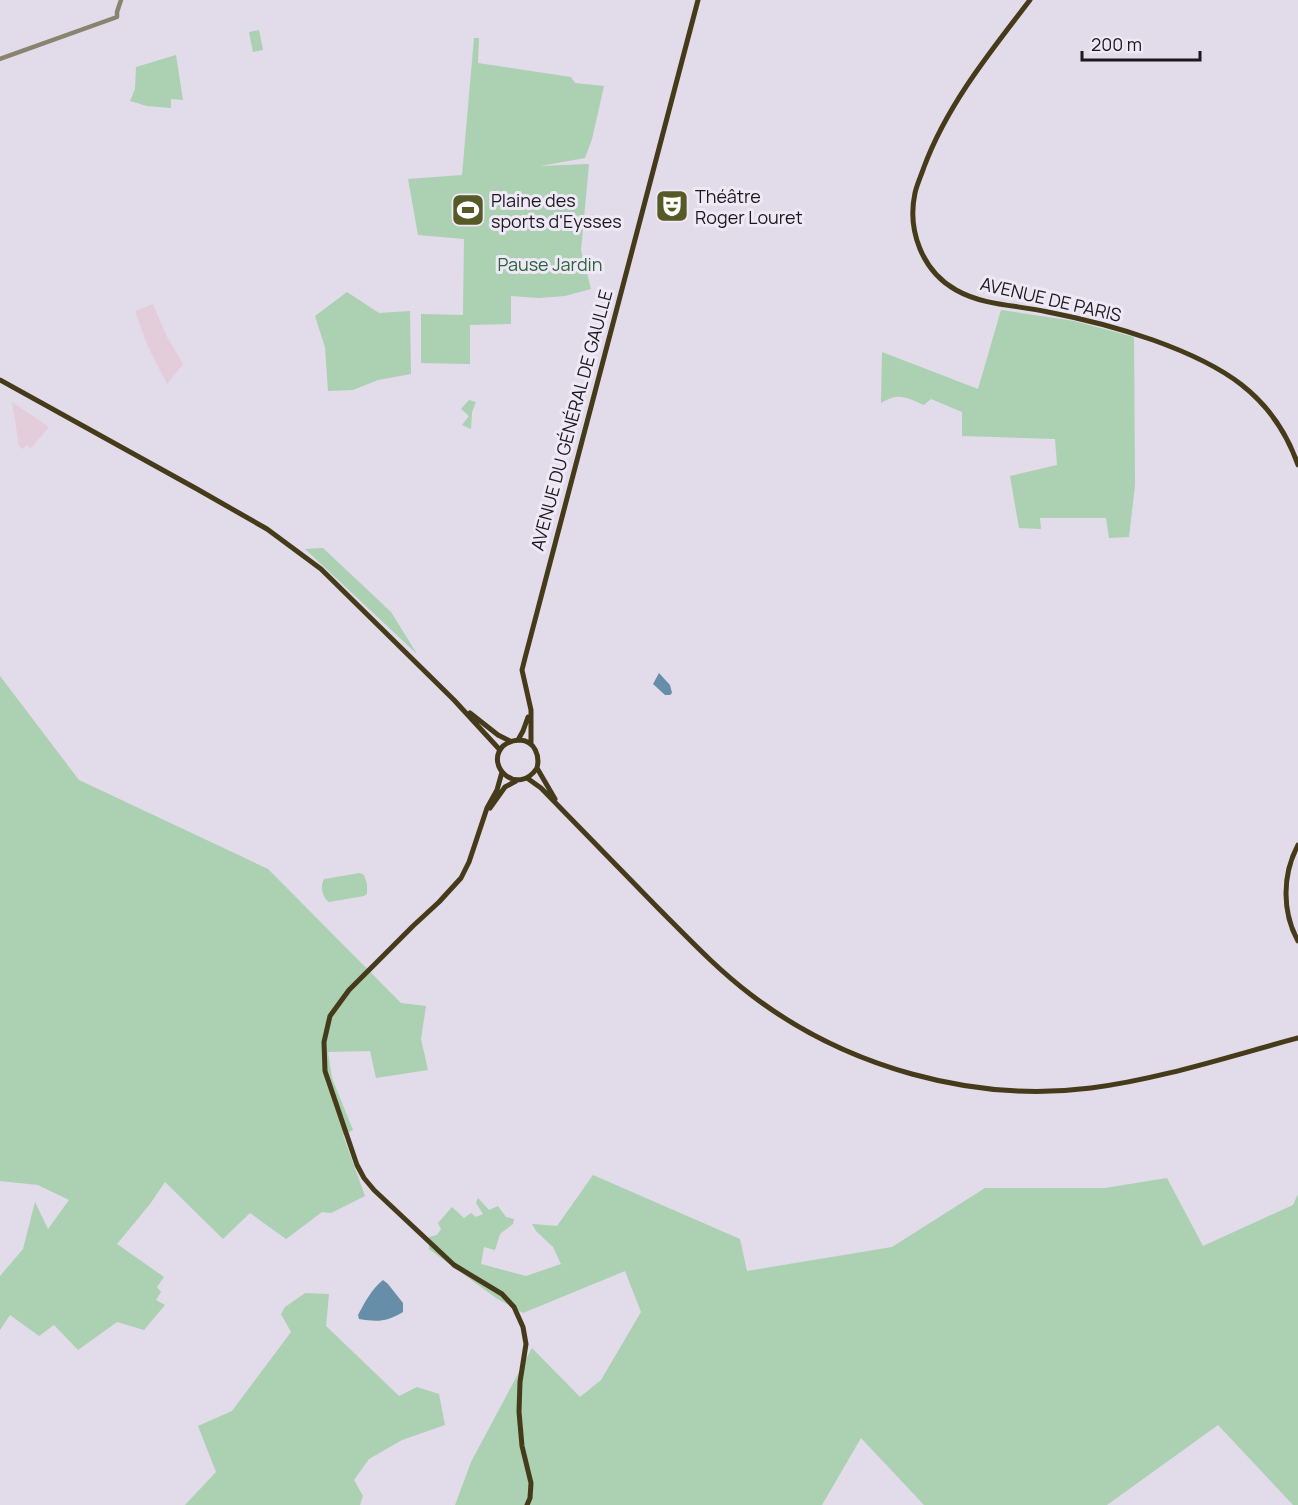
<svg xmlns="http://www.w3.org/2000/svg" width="1298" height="1505" font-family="Manrope,sans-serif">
  <rect width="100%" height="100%" fill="#e2dbe9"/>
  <path fill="#e3cdda" d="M 153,304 L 166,335 L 183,364 L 167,384 L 148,347 L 135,311 Z
    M 12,402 L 49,427 L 31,448 L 26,445 L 23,449 L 19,446 Z"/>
  <path fill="#abd0b2" d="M 259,30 L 263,50 L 253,52 L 249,32 Z
    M 474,38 L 479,38 L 478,63 L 571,77 L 575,83 L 604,86 L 592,139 L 585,158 L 540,166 L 589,164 L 581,250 L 591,289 L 565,296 L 539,298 L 511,296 L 511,324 L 470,325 L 470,364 L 421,363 L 421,314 L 463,315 L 464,239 L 418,235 L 408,179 L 462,175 Z
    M 176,55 L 183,100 L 171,99 L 171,108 L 147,106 L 130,101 L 135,89 L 136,67 Z
    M 347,292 L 379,313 L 410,311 L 411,374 L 378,380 L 353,390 L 328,391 L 325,347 L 315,316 Z
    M 1001,310 L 1074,321 L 1134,337 L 1135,485 L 1129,537 L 1109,538 L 1106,518 L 1040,518 L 1041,529 L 1019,528 L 1010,476 L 1057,465 L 1055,439 L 962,436 L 962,412 L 931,399 L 924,405 C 906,397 899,392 881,403 L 882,352 L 978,389 Z
    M 469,400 L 476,402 L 472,412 L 471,429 L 462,425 L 469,416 L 461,409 Z
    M 323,548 L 391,612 L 417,654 L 305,549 Z
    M 0,676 L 79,780 L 268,869 L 401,1003 L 426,1006 L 421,1039 L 428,1070 L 376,1078 L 370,1051 L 328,1052 L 332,1078 L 353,1130 L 343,1135 L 365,1196 L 331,1213 L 322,1212 L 286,1239 L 250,1213 L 223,1239 L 165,1182 L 150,1204 L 117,1244 L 164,1277 L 157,1287 L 161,1292 L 156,1300 L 165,1305 L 144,1330 L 117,1322 L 78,1350 L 54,1325 L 39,1336 L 10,1315 L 0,1330 L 0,1276 L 23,1249 L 35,1202 L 48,1229 L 69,1200 L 38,1185 L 0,1181 Z
    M 360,873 L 364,875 L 367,884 L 367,894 L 364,896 L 329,902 C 322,897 320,886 324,879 Z
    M 593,1175 L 740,1239 L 747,1271 L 892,1247 L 985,1188 L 1105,1188 L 1167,1178 L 1203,1246 L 1293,1205 L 1298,1194 L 1298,1505 L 1293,1505 L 1218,1425 L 1107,1505 L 924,1505 L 861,1438 L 822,1505 L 455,1505 L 471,1462 L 532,1348 L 580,1397 L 601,1380 L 641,1312 L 625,1271 L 523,1313 L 496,1298 L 429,1249 L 429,1237 L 437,1235 L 441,1229 L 438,1223 L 452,1207 L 464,1218 L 471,1213 L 476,1217 L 483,1214 L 476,1203 L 478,1198 L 489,1210 L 498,1206 L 506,1217 L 514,1219 L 513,1224 L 500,1234 L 495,1250 L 484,1247 L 481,1264 L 526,1276 L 561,1264 L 553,1247 L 536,1231 L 532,1224 L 557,1226 Z
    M 305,1293 L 329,1294 L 326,1326 L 399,1396 L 417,1387 L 439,1394 L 445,1425 L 402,1440 L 369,1459 L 354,1480 L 363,1496 L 360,1505 L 185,1505 L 216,1472 L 198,1426 L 232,1411 L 291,1332 L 281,1314 L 285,1307 Z"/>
  <path fill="#678ea9" d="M 659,673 L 670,685 L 672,693 L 670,695 L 665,695 L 653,684 Z
    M 383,1280 L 388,1284 L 403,1303 L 403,1312 C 387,1322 377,1322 359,1319 L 358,1315 C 365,1302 371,1290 383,1280 Z"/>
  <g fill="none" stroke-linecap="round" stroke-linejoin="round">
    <path stroke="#898472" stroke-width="4.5" d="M 0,59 L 117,17 L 117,12 L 121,0"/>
    <path stroke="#453b1a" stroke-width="5" d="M 1030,0 C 990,52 947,105 924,167 C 921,176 917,184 915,193 C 907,230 922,271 956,290 C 984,306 1018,305 1048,312 C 1084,319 1119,328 1153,340 C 1220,364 1273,393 1298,465
      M 0,380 L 197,489 L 267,529 L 321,569 L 454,700 L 500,750
      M 470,713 L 498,735 L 510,741
      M 518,740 L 523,731 L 528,717
      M 531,744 L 531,710 L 522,670 L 525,658 L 698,0
      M 537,768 C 518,797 484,766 503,746 C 508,742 514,740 520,740 C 535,741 540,756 537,768 L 555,799
      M 502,772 L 497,790 L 487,808 L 469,862 L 461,878 L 439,902 L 413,926 L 349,990 L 330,1016 L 324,1042 L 325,1071 L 357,1165 L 364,1178 L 374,1190 L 454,1265 L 502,1294 L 514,1307 L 523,1327 L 526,1344 L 520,1382 L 519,1412 L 522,1446 L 531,1483 L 530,1498 L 527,1505
      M 527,778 L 541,788 C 580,828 619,868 658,908 C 687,937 717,969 750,994 C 845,1067 973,1103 1091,1088 C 1161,1079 1230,1056 1298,1038
      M 490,808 L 505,787 L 516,781
      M 1298,845 C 1282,875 1282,912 1298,941"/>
  </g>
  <defs>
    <symbol id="theatre-square" viewBox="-11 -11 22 22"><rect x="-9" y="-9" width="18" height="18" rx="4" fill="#575a27" stroke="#efe8f6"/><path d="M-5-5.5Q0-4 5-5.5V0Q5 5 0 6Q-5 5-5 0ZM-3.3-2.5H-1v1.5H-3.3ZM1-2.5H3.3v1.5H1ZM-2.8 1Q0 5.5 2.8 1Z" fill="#fff"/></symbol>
    <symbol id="stadium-square" viewBox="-11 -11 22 22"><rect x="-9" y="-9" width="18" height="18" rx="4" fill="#575a27" stroke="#efe8f6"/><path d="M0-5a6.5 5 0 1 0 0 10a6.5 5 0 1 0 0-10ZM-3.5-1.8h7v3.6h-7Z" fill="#fff"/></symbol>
  </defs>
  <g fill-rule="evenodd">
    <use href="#theatre-square" x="653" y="187" width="38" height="38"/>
    <use href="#stadium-square" x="449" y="191" width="38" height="38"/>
  </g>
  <g text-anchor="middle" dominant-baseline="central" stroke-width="6" stroke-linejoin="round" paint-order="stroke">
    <g font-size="18" fill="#1b191d" stroke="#efe8f6" text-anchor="start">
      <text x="695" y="196">Théâtre<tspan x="695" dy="21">Roger Louret</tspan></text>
      <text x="491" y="200">Plaine des<tspan x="491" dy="21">sports d'Eysses</tspan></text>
    </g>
    <g font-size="18" fill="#2c643b" stroke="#efe8f6">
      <text x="550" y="264">Pause Jardin</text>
    </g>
    <g font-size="18" fill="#1b191d" stroke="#efe8f6">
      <text transform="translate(1051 299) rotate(13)">AVENUE DE PARIS</text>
      <text transform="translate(571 420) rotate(-75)">AVENUE DU GÉNÉRAL DE GAULLE</text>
    </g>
  </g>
  <path d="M1082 51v9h118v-9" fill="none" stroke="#1b191d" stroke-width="3"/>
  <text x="1091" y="51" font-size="18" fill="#1b191d" stroke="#efe8f6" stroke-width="4.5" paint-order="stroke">200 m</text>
</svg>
